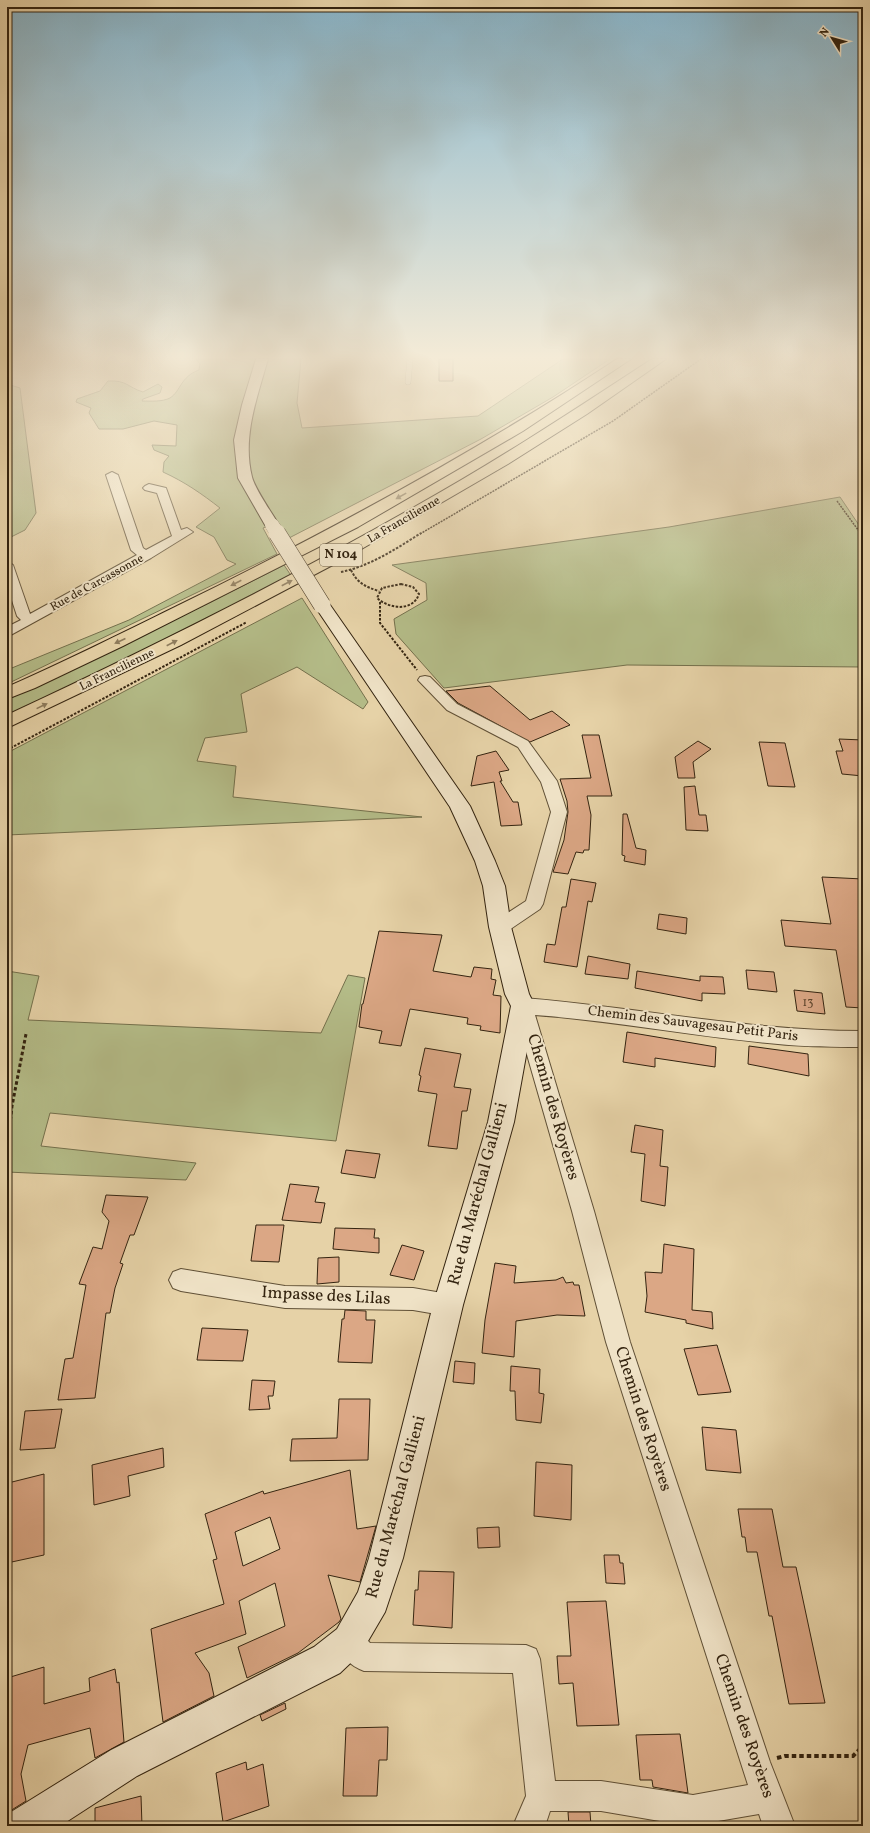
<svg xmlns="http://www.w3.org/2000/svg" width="870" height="1833" font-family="Vollkorn,serif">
  <rect width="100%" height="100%" fill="#e6d2a7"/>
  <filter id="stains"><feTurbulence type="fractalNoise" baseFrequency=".005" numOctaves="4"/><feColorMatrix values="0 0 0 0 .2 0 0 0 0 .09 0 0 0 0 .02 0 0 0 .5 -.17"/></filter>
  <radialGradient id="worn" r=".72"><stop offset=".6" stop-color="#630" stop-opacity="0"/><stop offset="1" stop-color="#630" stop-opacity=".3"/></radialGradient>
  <path fill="#b4bc88" stroke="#74704c" d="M 196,359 L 301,359 L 297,403 L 302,428 L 478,416 L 563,359 L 610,359 L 553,397 L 481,439 L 289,538 L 278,522 L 263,528 L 277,554 L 7,684 L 7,670 L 129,620 L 236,564 L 227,560 L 214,537 L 196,527 L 220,508 C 202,494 185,482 163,472 L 164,462 L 169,456 L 154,450 L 152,445 L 176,446 L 177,425 L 154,421 L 123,429 L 99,429 L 89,413 L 91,408 L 76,402 L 77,399 L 100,391 L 108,381 C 127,380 127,387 143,392 L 158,384 L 162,387 L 160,393 L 143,399 L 142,401 C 151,401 162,402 170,398 C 181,391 180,377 199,370 L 200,364 Z
    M 7,384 L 20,388 L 36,513 L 25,530 L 7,539 Z
    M 840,497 L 863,531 L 863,667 L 627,665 L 444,688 L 396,634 L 394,619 L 427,600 L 426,583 L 392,565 L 669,527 Z
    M 284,565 L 292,577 L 7,717 L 7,700 L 209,603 Z
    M 302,598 L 368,702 L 363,709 L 297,667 L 241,694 L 247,732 L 205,738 L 197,761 L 236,766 L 233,797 L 422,817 L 7,835 L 7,753 Z
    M 7,971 L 39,976 L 28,1020 L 321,1033 L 348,975 L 365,978 L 336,1141 L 50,1113 L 41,1146 L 196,1163 L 186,1180 L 7,1172 Z"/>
  <path fill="#dba785" stroke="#342410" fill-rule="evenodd" d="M 439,359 L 453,359 L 453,381 L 439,381 Z
    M 490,686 L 530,720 L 552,711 L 570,725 L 530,742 L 458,703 L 446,691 Z
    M 582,735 L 599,735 L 612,796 L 587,796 L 591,815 L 589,850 L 584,850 L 583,853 L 576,852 L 568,874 L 553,872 L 564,840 L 568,812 L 567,801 L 560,779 L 591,778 Z
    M 839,739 L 863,740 L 863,776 L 842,774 L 836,751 L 843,751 Z
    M 698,741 L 711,749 L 693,762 L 695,778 L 678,778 L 675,757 Z
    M 759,742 L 785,743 L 795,787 L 768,786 Z
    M 496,751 L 509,770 L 499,772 L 502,781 L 500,781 L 513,802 L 518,802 L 522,825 L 501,826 L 494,782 L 471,786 L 477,756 Z
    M 695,786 L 699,815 L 706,815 L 708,831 L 686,830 L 684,787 Z
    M 623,814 L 627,814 L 636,848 L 646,850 L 645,865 L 624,861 L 625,856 L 622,855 Z
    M 822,877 L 863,879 L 863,1008 L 846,1007 L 836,950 L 785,946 L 781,920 L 831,924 Z
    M 571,879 L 596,883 L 592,902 L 588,901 L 577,967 L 544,962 L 547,944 L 555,945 L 562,907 L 566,907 Z
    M 659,914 L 687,918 L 686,934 L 657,929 Z
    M 379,931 L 442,935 L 433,971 L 471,977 L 474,967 L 492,969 L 491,979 L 496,980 L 493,995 L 501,996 L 500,1033 L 480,1030 L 481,1026 L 467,1024 L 468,1018 L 410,1009 L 401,1046 L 379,1043 L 382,1031 L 359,1027 L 362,1004 L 363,1004 Z
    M 588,956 L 630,964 L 628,979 L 585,974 Z
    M 746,970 L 774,972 L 777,992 L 748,989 Z
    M 637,971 L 700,981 L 700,976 L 723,977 L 725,994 L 702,993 L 702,1001 L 635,988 Z
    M 794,990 L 822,993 L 825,1014 L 797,1011 Z
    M 627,1032 L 716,1047 L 715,1067 L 655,1058 L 655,1067 L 623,1062 Z
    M 749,1046 L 808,1054 L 809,1076 L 748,1064 Z
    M 425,1048 L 461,1054 L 454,1087 L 471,1089 L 467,1111 L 462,1111 L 457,1149 L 428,1146 L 437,1094 L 418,1091 L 421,1076 L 419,1075 Z
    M 635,1125 L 663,1130 L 660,1166 L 668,1167 L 665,1206 L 641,1201 L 645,1154 L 631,1152 Z
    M 346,1150 L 380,1154 L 375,1178 L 341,1173 Z
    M 290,1184 L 319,1187 L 315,1202 L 325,1203 L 321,1223 L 282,1220 Z
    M 106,1195 L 148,1197 L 134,1235 L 130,1235 L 120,1263 L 123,1264 L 115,1288 L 110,1313 L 106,1313 L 95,1398 L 58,1400 L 65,1359 L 73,1358 L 86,1285 L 79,1284 L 93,1247 L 102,1249 L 109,1221 L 102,1212 Z
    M 256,1225 L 284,1225 L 279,1262 L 251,1261 Z
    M 335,1228 L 375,1229 L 374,1238 L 379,1238 L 379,1253 L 333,1249 Z
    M 664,1244 L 694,1249 L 692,1310 L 712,1312 L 713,1329 L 686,1323 L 686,1320 L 645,1312 L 647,1296 L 645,1272 L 662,1273 Z
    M 402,1245 L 424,1251 L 414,1280 L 390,1275 Z
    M 339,1257 L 339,1282 L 317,1284 L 318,1258 Z
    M 495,1263 L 516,1266 L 514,1283 L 556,1280 L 563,1277 L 566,1283 L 573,1282 L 574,1285 L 579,1285 L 585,1316 L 557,1315 L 516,1321 L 514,1357 L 482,1353 L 485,1320 Z
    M 345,1310 L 366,1311 L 366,1320 L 375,1320 L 372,1363 L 338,1362 L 342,1319 L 344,1319 Z
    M 202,1328 L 248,1330 L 243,1361 L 197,1360 Z
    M 717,1345 L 731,1392 L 698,1395 L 684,1349 Z
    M 455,1361 L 475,1363 L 474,1384 L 453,1382 Z
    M 511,1366 L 540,1369 L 539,1393 L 544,1394 L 541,1423 L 516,1420 L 515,1391 L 510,1391 Z
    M 252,1380 L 275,1381 L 273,1396 L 268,1396 L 270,1409 L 249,1410 Z
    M 339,1399 L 370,1399 L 368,1460 L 290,1461 L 292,1439 L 337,1438 Z
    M 62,1409 L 55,1448 L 20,1450 L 25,1411 Z
    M 702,1427 L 736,1430 L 741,1473 L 706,1470 Z
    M 163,1448 L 164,1467 L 128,1476 L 130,1496 L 94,1505 L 92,1465 Z
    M 536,1462 L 572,1465 L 571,1520 L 534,1516 Z
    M 350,1470 L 357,1529 L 376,1526 L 360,1582 L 328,1575 L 341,1619 L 339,1622 L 298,1653 L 247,1678 L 238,1647 L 285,1626 L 275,1583 L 239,1601 L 246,1634 L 195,1653 L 209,1673 L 214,1696 L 163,1722 L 151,1629 L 224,1604 L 213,1560 L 217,1559 L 205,1514 L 263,1491 L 264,1494 ZM 270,1517 L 280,1549 L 243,1566 L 235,1532 Z
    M 44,1474 L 44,1555 L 7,1563 L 8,1483 Z
    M 738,1509 L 772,1509 L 783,1567 L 796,1567 L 825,1703 L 789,1704 L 772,1616 L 769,1616 L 757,1552 L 747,1552 L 745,1537 L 742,1537 Z
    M 499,1527 L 500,1547 L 478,1548 L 477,1528 Z
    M 604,1555 L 619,1555 L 620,1563 L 623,1563 L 625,1584 L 606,1583 Z
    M 419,1571 L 454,1572 L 452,1628 L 413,1625 L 415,1590 L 418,1590 Z
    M 606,1601 L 619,1725 L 577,1726 L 573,1683 L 559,1684 L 557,1656 L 571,1656 L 567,1602 Z
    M 44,1667 L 44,1704 L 90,1691 L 89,1678 L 115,1669 L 117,1683 L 119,1682 L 124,1742 L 95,1758 L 90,1728 L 28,1745 L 21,1774 L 26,1801 L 10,1811 L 7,1816 L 7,1678 Z
    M 285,1703 L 286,1709 L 262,1721 L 260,1715 Z
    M 388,1727 L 387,1760 L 379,1760 L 377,1796 L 343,1796 L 346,1728 Z
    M 680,1734 L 688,1793 L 653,1787 L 652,1780 L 640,1780 L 636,1735 Z
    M 246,1762 L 247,1770 L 263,1764 L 269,1806 L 223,1822 L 216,1773 Z
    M 141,1796 L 142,1826 L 95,1826 L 95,1808 Z
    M 568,1812 L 590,1812 L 591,1826 L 569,1826 Z"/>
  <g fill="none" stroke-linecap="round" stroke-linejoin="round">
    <defs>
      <path id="lane" d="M 408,382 L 410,359"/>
      <path id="street" d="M 112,472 L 118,475 L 143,548 L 146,550 L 172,536 L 157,493 L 145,490 L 143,488 L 145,486 L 149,484 L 166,488 L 181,530 L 187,528 L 193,532 L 151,558 L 7,637 L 7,627 L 21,620 L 17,616 L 7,585 L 7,561 L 13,565 L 30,614 L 137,555 L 131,550 L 106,475 Z
        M 425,676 L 430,677 L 457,704 L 528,741 L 557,781 L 567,812 L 543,904 L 540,909 L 506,932 L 500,934 L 494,932 L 491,927 L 494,922 L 526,901 L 551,812 L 541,782 L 518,747 L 447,710 L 418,680 L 420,677 Z
        M 523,998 C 637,1007 749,1031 863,1031 L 863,1047 C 834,1047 806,1047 778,1044 C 696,1037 616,1021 535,1015 L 594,1211 L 630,1342 L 770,1762 L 795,1826 L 763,1826 L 759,1814 L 689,1826 L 601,1811 L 550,1811 L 545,1826 L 513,1826 L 526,1796 L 513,1673 L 364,1671 C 350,1666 340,1655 335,1641 L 339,1631 L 349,1627 L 359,1631 L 370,1643 L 526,1645 L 536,1649 L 540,1659 L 555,1781 L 601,1781 L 693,1795 L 748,1785 L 606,1342 L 572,1211 L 513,1006 L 516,1001 Z
        M 181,1269 L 285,1286 L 413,1288 L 448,1294 L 456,1297 L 460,1305 L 456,1313 L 448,1316 L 413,1310 L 285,1308 L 181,1291 L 173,1288 L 169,1280 L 173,1272 Z"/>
      <path id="secondary" d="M 256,359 L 268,359 C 257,398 242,437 252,477 C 255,489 272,513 279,525 L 277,528 L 267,528 L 265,525 L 238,478 L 234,440 L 242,405 Z
        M 322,600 L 328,602 L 470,806 L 495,861 L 505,886 L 511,927 L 529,994 L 535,1006 L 514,1122 L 463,1305 L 403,1558 L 385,1612 L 361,1653 L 340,1673 L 137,1776 L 60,1826 L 7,1826 L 11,1812 L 111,1750 L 314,1647 L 337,1629 L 358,1592 L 369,1558 L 433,1305 L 488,1122 L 511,1006 L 505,994 L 489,927 L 483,886 L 475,861 L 450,807 L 314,605 L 316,602 Z"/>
      <path id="highway" d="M 617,359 L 631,359 L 523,431 L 358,527 L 123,646 L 35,688 L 7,699 L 7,687 C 64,662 120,634 177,606 C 328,532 476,452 617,359 Z
        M 652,359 L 666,359 L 587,414 L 508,464 L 346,558 L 181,645 L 7,728 L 7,715 C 146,650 283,582 416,506 C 497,461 574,410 652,359 Z"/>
    </defs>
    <use href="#lane" stroke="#605036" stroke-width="6"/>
    <use href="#street" stroke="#605036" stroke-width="2"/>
    <use href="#secondary" stroke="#342410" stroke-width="2"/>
    <use href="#highway" stroke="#342410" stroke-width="2"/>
    <path stroke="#342410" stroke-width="1.5" stroke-dasharray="2 1" stroke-linecap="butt" d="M 837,501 L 861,534
      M 420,534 L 613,421 L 701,359"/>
    <path stroke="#342410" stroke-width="2" stroke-dasharray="2.5 1.5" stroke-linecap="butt" d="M 860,533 L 863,538
      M 351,570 C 357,583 366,587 379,591
      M 341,572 C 370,566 396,549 421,533
      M 401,584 L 413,587 L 419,594 C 413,612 389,609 377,598 L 382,588 Z
      M 380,602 L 380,623 L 417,670
      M 7,750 L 247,622"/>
    <path stroke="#342410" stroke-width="3" stroke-dasharray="3.5 2.5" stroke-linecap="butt" d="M 7,1150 L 12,1106 L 26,1034"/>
    <path stroke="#342410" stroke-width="4" stroke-dasharray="4.5 3" stroke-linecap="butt" d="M 777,1758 L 785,1756 L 853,1756 L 863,1746"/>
    <use href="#lane" stroke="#efe2c6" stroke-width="5.5"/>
    <use href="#street" fill="#efe2c6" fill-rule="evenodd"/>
    <use href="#secondary" fill="#efe2c6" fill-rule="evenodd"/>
    <use href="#highway" fill="#e6d2a7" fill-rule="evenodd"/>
    <defs>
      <path id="secondary-bridge-far1" d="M 272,525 L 278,534"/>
      <path id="secondary-bridge" d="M 277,533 L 322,605"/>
    </defs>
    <use href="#secondary-bridge-far1" stroke="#342410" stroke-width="14" stroke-linecap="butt"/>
    <use href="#secondary-bridge" stroke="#342410" stroke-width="18" stroke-linecap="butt"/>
    <use href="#secondary-bridge-far1" stroke="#efe2c6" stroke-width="14"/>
    <use href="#secondary-bridge" stroke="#efe2c6" stroke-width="17"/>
  </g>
  <defs><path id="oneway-solid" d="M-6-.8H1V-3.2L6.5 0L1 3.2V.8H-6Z"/></defs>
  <g fill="#8d7b5c">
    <use href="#oneway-solid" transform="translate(401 496) rotate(151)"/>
    <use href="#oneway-solid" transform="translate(236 583) rotate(153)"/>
    <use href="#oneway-solid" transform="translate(287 583) rotate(-28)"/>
    <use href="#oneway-solid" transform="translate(120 641) rotate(155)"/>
    <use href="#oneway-solid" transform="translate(172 643) rotate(-27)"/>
    <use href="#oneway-solid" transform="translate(42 706) rotate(-26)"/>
  </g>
  <linearGradient id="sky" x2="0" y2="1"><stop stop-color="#87b6cd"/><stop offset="0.58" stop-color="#f4ebd7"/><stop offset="1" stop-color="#f4ebd7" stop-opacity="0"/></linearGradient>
  <rect width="870" height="616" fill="url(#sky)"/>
  <g text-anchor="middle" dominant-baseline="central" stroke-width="4" stroke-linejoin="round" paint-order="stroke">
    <g font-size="12" fill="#342410" stroke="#efe2c6">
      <text transform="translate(404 520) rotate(-30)">La Francilienne</text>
      <text transform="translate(97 583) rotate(-29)">Rue de Carcassonne</text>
      <text transform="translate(117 670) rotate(-26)">La Francilienne</text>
    </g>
    <g font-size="12" fill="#5e452d">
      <text x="808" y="1003">13</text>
    </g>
    <rect fill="#efe2c6" stroke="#6c5d47" stroke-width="1" x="320" y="544" width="42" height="22" rx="3"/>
    <g font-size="13" font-weight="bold" fill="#342410">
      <text x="341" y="555">N 104</text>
    </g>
    <g font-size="14" fill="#342410" stroke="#efe2c6">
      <text transform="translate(693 1024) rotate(7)">Chemin des Sauvagesau Petit Paris</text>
    </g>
    <g font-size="17" fill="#342410" stroke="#efe2c6">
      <text transform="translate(553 1107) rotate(74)">Chemin des Royères</text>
      <text transform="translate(478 1194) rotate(-75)">Rue du Maréchal Gallieni</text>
      <text transform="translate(326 1296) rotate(3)">Impasse des Lilas</text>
      <text transform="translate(643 1419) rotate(72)">Chemin des Royères</text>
      <text transform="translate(396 1507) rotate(-75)">Rue du Maréchal Gallieni</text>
      <text transform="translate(744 1726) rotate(71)">Chemin des Royères</text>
    </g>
  </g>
  <rect width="870" height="1833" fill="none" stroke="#e6d2a7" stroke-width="24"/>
  <rect x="8" y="8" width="854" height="1817" fill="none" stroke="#342410" stroke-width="2"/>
  <rect x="12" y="12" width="846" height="1809" fill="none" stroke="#342410"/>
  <g transform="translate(832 38) rotate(307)" stroke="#efe2c6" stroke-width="3" paint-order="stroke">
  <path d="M0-3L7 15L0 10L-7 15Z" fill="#342410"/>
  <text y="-6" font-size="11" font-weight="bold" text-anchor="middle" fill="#342410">N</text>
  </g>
  <rect width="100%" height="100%" filter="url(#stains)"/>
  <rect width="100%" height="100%" fill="url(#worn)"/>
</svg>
